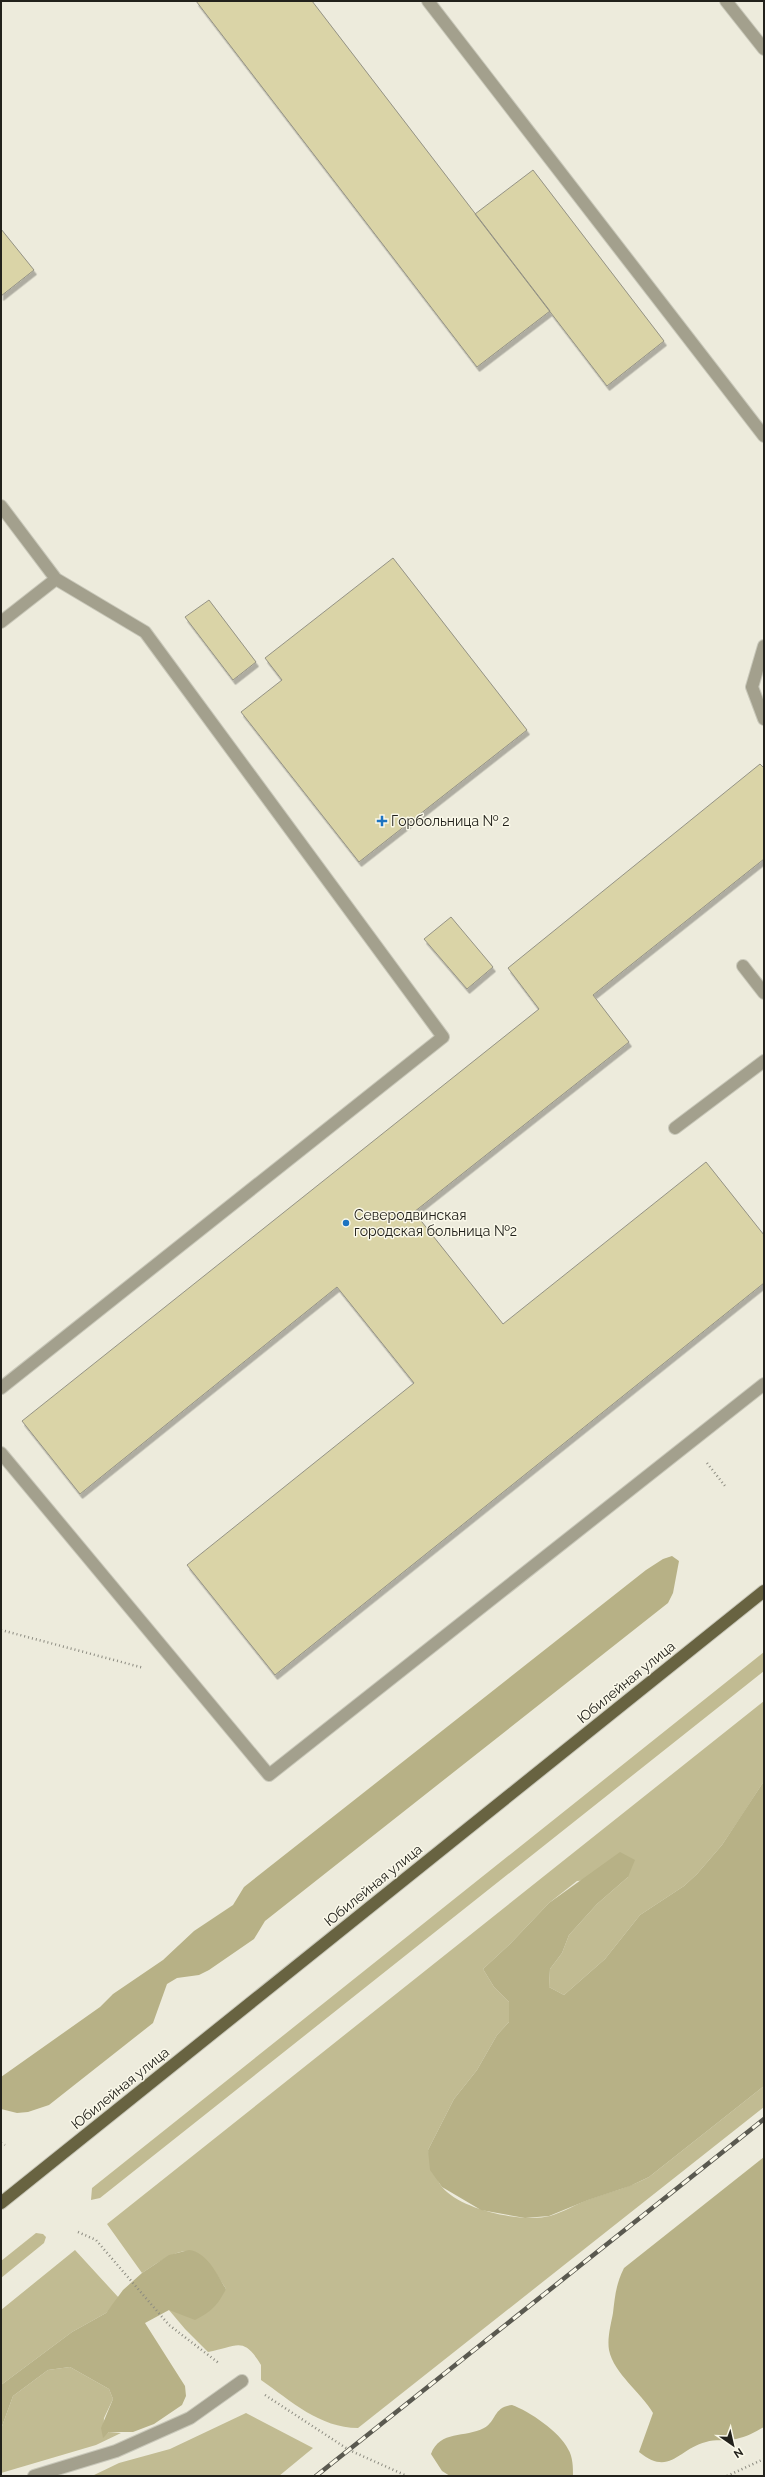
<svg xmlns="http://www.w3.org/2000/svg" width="765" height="2477" font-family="Raleway,sans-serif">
  <defs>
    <filter id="shadow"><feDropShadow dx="2.5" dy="4.5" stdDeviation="0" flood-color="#0004"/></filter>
  </defs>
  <rect width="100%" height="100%" fill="#edebdc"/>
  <path fill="#c1bb92" d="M 764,1652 L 764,1671 L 100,2198 L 91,2200 L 92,2188 Z
    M 764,1701 L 764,1781 L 742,1815 L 722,1845 L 697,1874 L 684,1886 L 640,1915 L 605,1959 L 564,1995 L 549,1987 L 550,1969 L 562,1953 L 569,1935 L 597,1904 L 628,1877 L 577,1881 L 549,1903 L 510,1944 L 483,1969 L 494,1987 L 509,2002 L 509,2022 L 497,2035 L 477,2070 L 454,2099 L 428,2150 C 432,2160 435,2179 442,2187 C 461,2210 522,2223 550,2216 C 564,2212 576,2204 590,2199 C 610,2192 630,2187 649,2177 L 764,2086 L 764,2107 L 358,2428 C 320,2428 291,2401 261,2380 L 261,2365 C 243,2335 237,2347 208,2352 L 185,2329 L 169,2310 L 226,2289 C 197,2240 186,2243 142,2273 L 107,2224 Z
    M 36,2233 L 43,2234 L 46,2237 L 44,2243 L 1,2278 L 1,2261 Z
    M 75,2250 L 119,2298 L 106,2313 L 72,2332 L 1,2385 L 1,2310 Z
    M 70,2367 L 109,2389 L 113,2399 L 104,2418 L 103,2437 L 109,2432 L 121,2433 L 96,2445 L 1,2473 L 1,2429 L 13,2396 L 48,2370 Z
    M 246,2413 L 313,2448 L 279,2476 L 92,2476 L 119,2463 L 170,2449 Z"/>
  <path fill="#b7b186" d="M 672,1556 L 679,1561 L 673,1593 L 668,1603 L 265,1921 L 254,1939 L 209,1970 L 199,1975 L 177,1978 L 167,1984 L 153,2023 L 49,2105 L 28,2112 L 17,2113 L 1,2109 L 1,2077 L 100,2007 L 113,1994 L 163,1960 L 194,1931 L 233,1905 L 244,1887 L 646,1570 L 663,1559 Z
    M 764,1781 L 764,2086 L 649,2177 L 630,2186 L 588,2200 L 549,2216 L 525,2218 L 481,2210 L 442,2187 L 430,2170 L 428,2150 L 454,2099 L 477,2070 L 497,2035 L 509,2022 L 509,2002 L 494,1987 L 483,1969 L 510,1944 L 549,1903 L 620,1852 L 635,1860 L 628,1877 L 597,1904 L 569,1935 L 562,1953 L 550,1969 L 549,1987 L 564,1995 L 605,1959 L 640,1915 L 684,1886 L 697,1874 L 722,1845 Z
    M 764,2157 L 764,2427 C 755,2432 746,2437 736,2439 C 726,2441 715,2439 706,2442 C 678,2449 670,2477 639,2452 L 653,2413 C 641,2392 614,2374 609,2350 C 607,2338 611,2324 613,2313 C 615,2296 616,2284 624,2268 Z
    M 189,2250 C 207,2252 217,2274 226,2289 C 218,2305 211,2312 195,2320 L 169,2310 L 145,2323 L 185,2386 L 186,2396 L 182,2405 L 154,2424 L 133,2432 L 109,2432 L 103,2438 L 101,2428 L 113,2399 L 109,2389 L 70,2367 L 48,2370 L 13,2396 L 1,2429 L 1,2385 L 72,2332 L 106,2313 L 123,2290 L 142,2273 L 169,2255 Z
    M 512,2405 C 529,2411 560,2432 568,2449 C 573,2457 573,2467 573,2476 L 450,2476 L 442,2471 L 431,2454 C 440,2430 465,2438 484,2428 C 497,2421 493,2407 512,2405 Z"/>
  <path fill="#dad4a7" stroke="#959385" filter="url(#shadow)" d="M 196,1 L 312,1 L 550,311 L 477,367 Z
    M 533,170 L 664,341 L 607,386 L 475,214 Z
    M 1,229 L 34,270 L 1,296 Z
    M 393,558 L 527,730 L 359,862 L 241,712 L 282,680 L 265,658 Z
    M 209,600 L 256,662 L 233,680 L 185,617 Z
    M 760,764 L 764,768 L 764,859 L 593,995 L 629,1042 L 414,1212 L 503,1324 L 706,1162 L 764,1235 L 764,1283 L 275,1675 L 187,1565 L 414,1383 L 337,1287 L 80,1494 L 22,1421 L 539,1009 L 508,968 Z
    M 451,917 L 493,967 L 467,989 L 424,939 Z"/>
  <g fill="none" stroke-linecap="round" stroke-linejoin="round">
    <defs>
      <path id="minor" d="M 428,1 L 764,436
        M 726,1 L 764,49
        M 1,506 L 56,579 L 1,622
        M 764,646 L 752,687 L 764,719
        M 743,966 L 764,993
        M 675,1128 L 764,1061
        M 1,1388 L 443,1037 L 145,632 L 56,579
        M 1,1453 L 269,1775 L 764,1384
        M 34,2476 L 116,2451 L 190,2418 L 242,2381"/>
      <path id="major" d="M 1,2203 L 764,1591"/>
    </defs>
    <use href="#minor" stroke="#c8c7b9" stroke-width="14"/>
    <use href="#major" stroke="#c8c7b9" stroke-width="14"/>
    <path stroke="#8c8b80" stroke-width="2.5" stroke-dasharray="1 3" stroke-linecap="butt" d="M 707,1463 L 725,1486
      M 1,1630 L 144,1668
      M 1,2143 L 5,2145
      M 78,2232 L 96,2240 L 169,2325 L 220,2364
      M 265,2395 L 349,2450 L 407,2476
      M 727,2476 L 764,2459"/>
    <use href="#minor" stroke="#a3a08d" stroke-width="12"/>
    <use href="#major" stroke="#686341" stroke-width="12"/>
    <defs>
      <path id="rail" d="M 316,2476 L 764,2119"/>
    </defs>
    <use href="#rail" stroke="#5a5950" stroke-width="4.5"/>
    <use href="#rail" stroke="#faf8e9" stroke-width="3" stroke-dasharray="9" stroke-linecap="butt"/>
  </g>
  <g fill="#1d74c1" stroke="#faf8e9" stroke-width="1.5">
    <path d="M380 815h4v4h4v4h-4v4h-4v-4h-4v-4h4z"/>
    <circle cx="346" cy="1223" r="4"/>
  </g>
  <g text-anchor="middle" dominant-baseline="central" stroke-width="3" stroke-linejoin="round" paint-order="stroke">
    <g font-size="14" fill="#22211b" stroke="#faf8e9" text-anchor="start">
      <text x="391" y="821">Горбольница № 2</text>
      <text x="354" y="1215">Северодвинская<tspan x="354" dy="16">городская больница №2</tspan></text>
    </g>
    <g font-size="14" fill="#22211b" stroke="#faf8e9">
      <text transform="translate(626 1682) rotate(-39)">Юбилейная улица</text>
      <text transform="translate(373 1885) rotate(-39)">Юбилейная улица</text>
      <text transform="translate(120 2088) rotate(-39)">Юбилейная улица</text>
    </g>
  </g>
  <rect width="765" height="2477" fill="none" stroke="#22211b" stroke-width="4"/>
  <g transform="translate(733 2445) rotate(146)" stroke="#faf8e9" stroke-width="3" paint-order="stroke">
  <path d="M0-3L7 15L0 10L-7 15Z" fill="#22211b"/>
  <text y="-6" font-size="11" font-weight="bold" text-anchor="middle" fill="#22211b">N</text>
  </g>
</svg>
